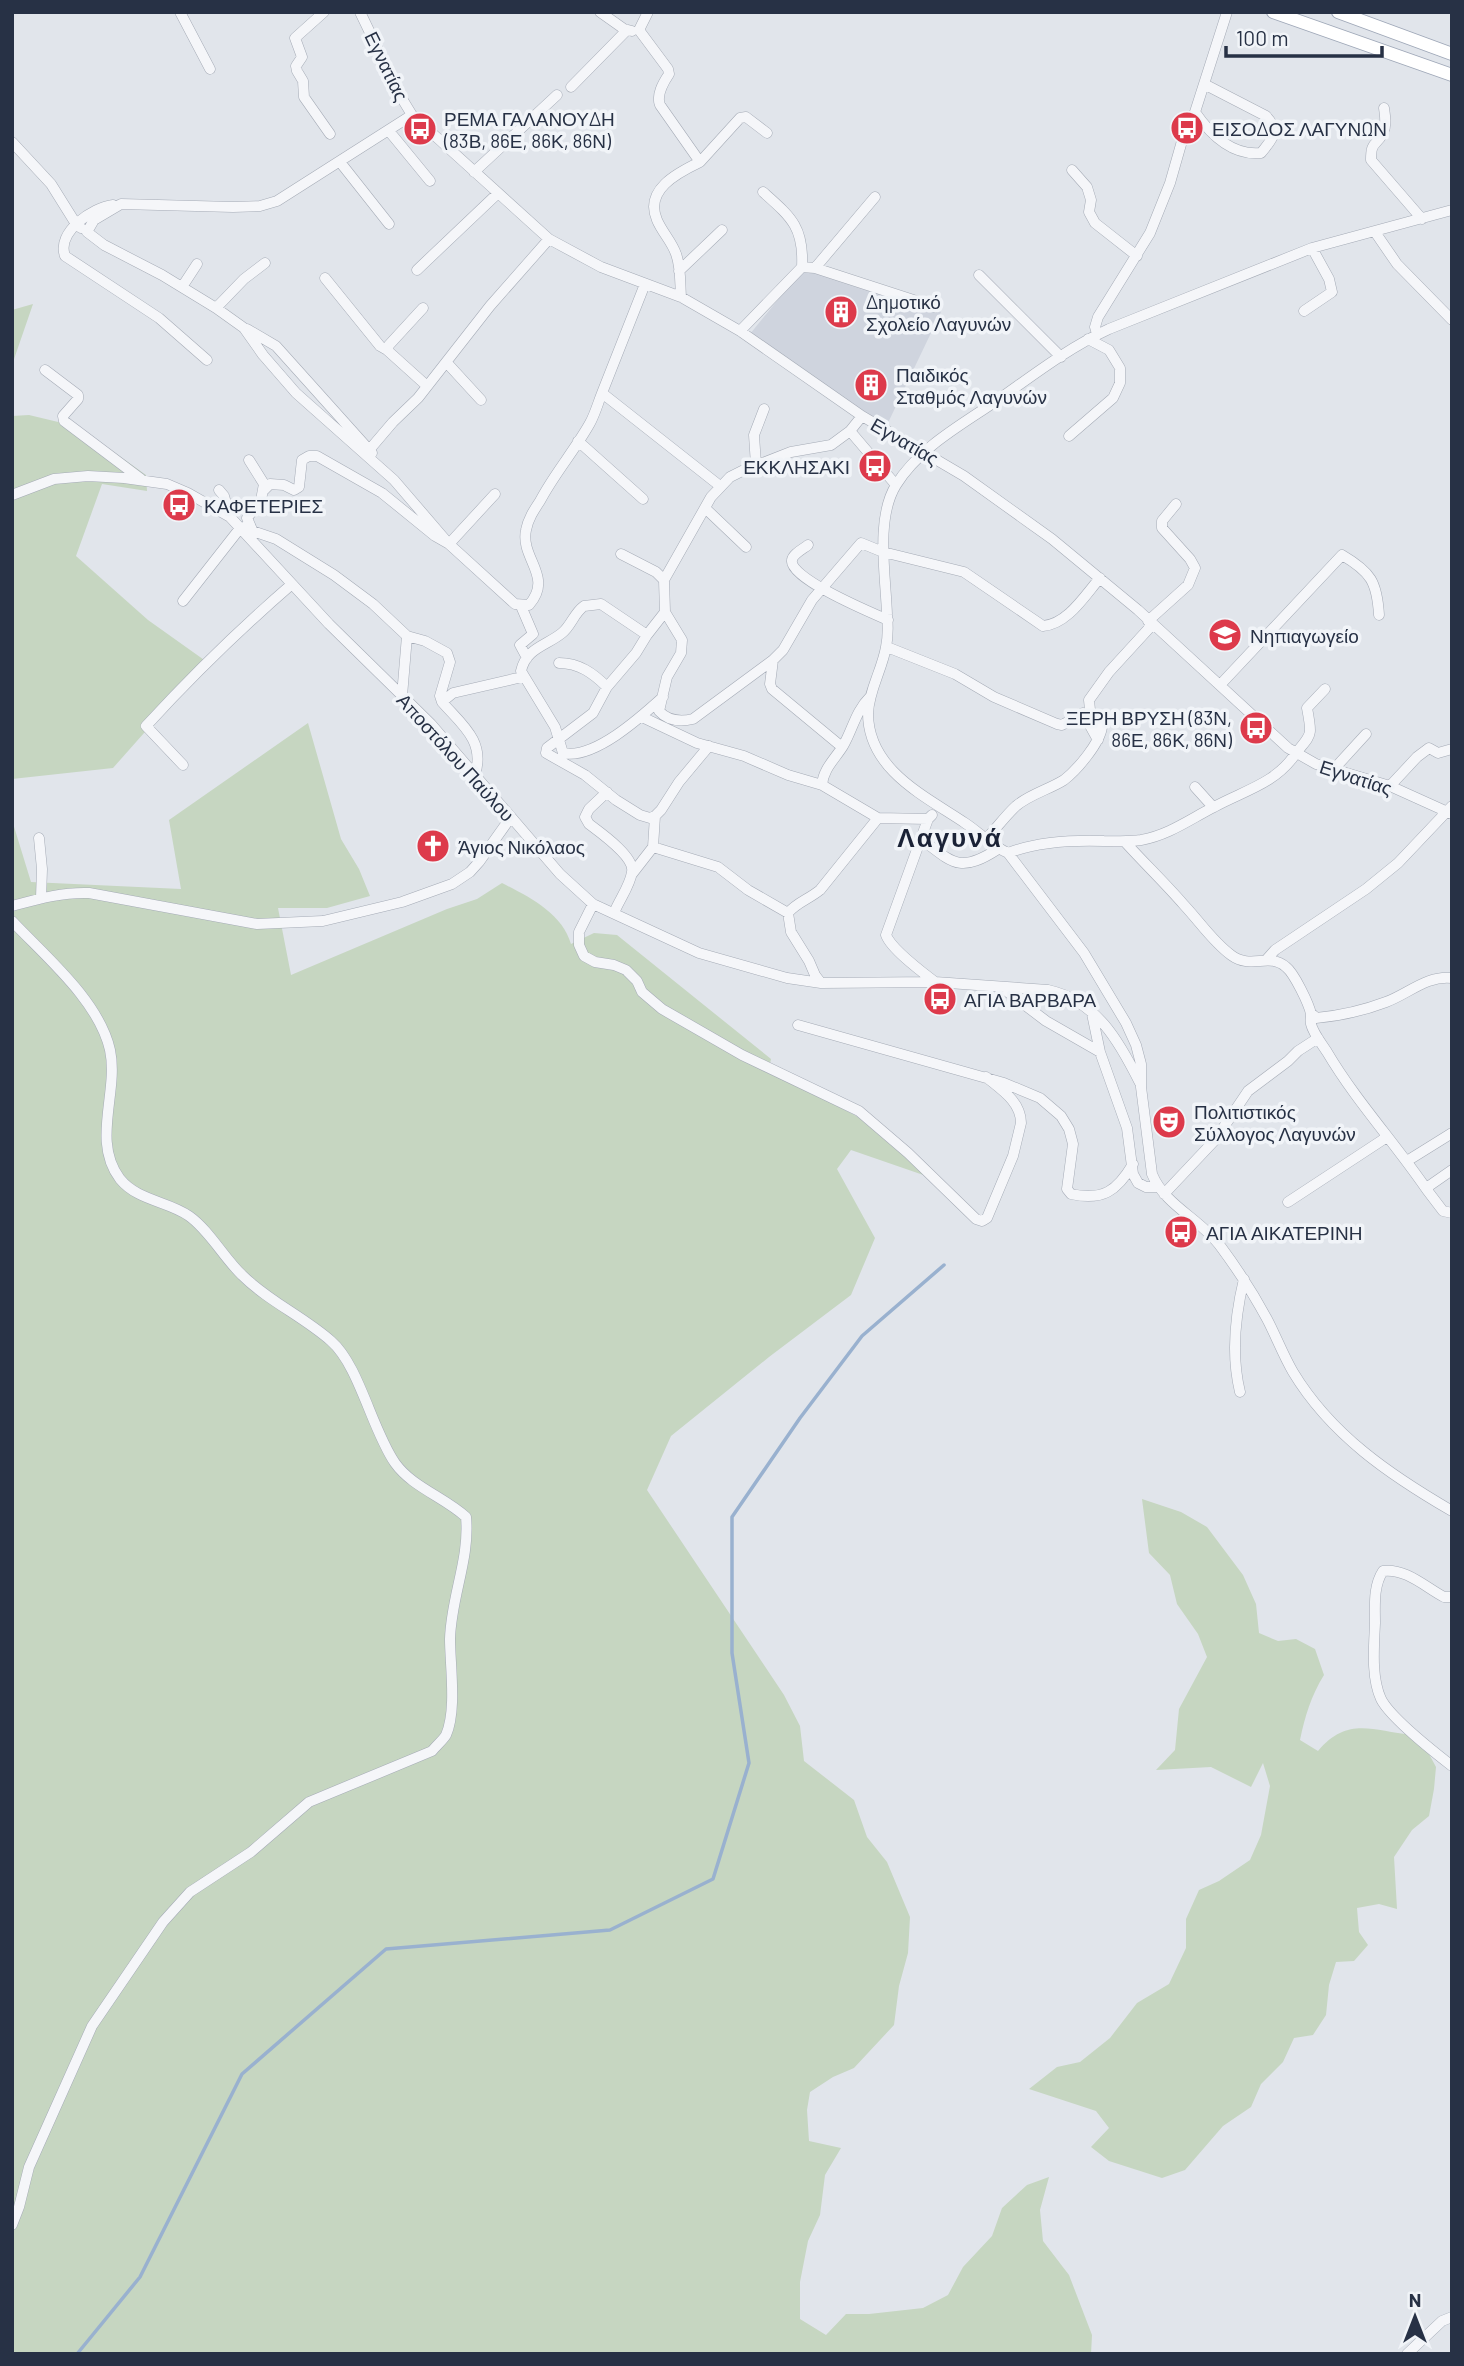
<svg xmlns="http://www.w3.org/2000/svg" width="1464" height="2366" font-family="Barlow,sans-serif">
  <rect width="100%" height="100%" fill="#e1e5eb"/>
  <path fill="#cfd4de" d="M 803,269 L 941,312 L 886,427 L 859,410 L 750,334 Z"/>
  <path fill="#c6d6c1" d="M 33,304 L 12,365 L 12,310 Z
    M 29,415 L 79,427 L 146,475 L 147,491 L 102,484 L 76,556 L 148,620 L 207,662 L 113,768 L 12,779 L 12,416 Z
    M 308,723 L 341,839 L 359,869 L 370,896 L 327,908 L 278,908 L 291,975 L 447,909 L 477,899 L 502,883 C 529,897 562,913 571,944 L 594,933 L 617,935 L 771,1059 L 768,1073 L 825,1099 L 858,1117 L 932,1178 L 851,1150 L 837,1169 L 875,1238 L 851,1295 L 769,1357 L 671,1436 L 647,1490 L 784,1695 L 800,1726 L 804,1761 L 854,1800 L 867,1837 L 887,1862 L 910,1917 L 908,1953 L 899,1986 L 894,2025 L 854,2068 L 833,2077 L 810,2092 L 807,2110 L 809,2141 L 841,2148 L 825,2175 L 820,2215 L 808,2241 L 800,2282 L 800,2319 L 826,2335 L 846,2314 L 869,2314 L 923,2308 L 948,2295 L 963,2267 L 992,2236 L 1002,2208 L 1027,2185 L 1049,2177 L 1040,2210 L 1043,2241 L 1069,2275 L 1092,2335 L 1091,2354 L 12,2354 L 12,820 L 31,882 L 181,889 L 169,820 Z
    M 1142,1499 L 1181,1512 L 1207,1527 L 1243,1575 L 1256,1604 L 1259,1633 L 1278,1641 L 1296,1639 L 1315,1649 L 1324,1675 C 1311,1696 1305,1716 1300,1740 L 1318,1751 C 1348,1716 1372,1731 1412,1735 L 1429,1754 L 1436,1767 L 1434,1789 L 1429,1816 L 1412,1830 L 1394,1857 L 1397,1909 L 1379,1904 L 1357,1908 L 1359,1932 L 1368,1945 L 1354,1961 L 1336,1962 L 1329,1985 L 1326,2015 L 1313,2035 L 1294,2038 L 1283,2062 L 1261,2084 L 1251,2107 L 1223,2126 L 1185,2170 L 1162,2178 L 1109,2161 L 1091,2147 L 1109,2128 L 1096,2111 L 1029,2089 L 1057,2067 L 1080,2062 L 1110,2038 L 1137,2003 L 1169,1984 L 1186,1948 L 1186,1919 L 1199,1890 L 1219,1881 L 1250,1860 L 1261,1835 L 1270,1786 L 1263,1763 L 1251,1787 L 1211,1767 L 1156,1770 L 1175,1750 L 1179,1709 L 1207,1657 L 1198,1634 L 1177,1604 L 1170,1575 L 1149,1553 Z"/>
  <g fill="none" stroke-linecap="round" stroke-linejoin="round">
    <path stroke="#99b1cf" stroke-width="3.5" d="M 77,2354 L 140,2277 L 242,2074 L 386,1949 L 610,1930 L 713,1879 L 749,1763 L 732,1653 L 732,1517 L 800,1418 L 862,1336 L 944,1265"/>
    <defs>
      <path id="minor" d="M 180,12 L 210,69
        M 324,12 L 295,38 L 302,57 L 296,66 L 297,71 L 303,81 L 304,97 L 330,134
        M 360,12 L 401,97 L 412,115 L 549,239 L 601,267 L 681,297 L 740,331 L 862,416 L 964,476 L 1052,539 L 1138,610 L 1288,748 L 1316,764 L 1390,786 L 1452,814
        M 600,12 L 624,29 L 632,31
        M 639,30 L 668,69 L 669,74 C 663,83 656,95 660,105 L 700,162 C 677,173 644,190 657,220 C 662,232 672,242 676,254 C 681,267 680,283 681,297
        M 639,30 L 648,12
        M 571,87 L 627,30
        M 1384,108 C 1385,116 1387,125 1383,133 C 1376,147 1371,140 1371,160 L 1422,219
        M 1195,112 C 1210,134 1232,156 1261,153 C 1272,139 1281,132 1266,116 L 1204,84
        M 412,115 L 277,201 L 260,206 L 233,207 L 121,204 L 94,220 L 87,232 L 104,245 L 162,275 L 216,308 L 244,328 L 263,355 L 296,393 L 394,480 L 449,544 L 515,604 L 529,605 C 554,576 520,559 526,530 C 528,519 534,510 540,501 C 554,474 575,450 590,423 C 595,414 598,403 602,393 L 720,486
        M 389,131 L 430,181
        M 12,142 L 51,184 L 76,224 L 81,228
        M 340,162 L 389,224
        M 700,162 L 740,118 L 746,117 L 767,133
        M 1072,170 L 1087,187 L 1091,200 L 1089,212 L 1095,223 L 1137,256
        M 474,172 L 557,95
        M 763,192 C 791,217 804,227 802,267
        M 113,205 C 93,207 56,232 65,256 L 159,318 L 207,360
        M 1452,210 L 1312,248 L 1109,329 C 1070,347 1036,373 1002,397 C 965,423 920,446 896,485 C 875,519 886,577 887,615 C 888,625 888,637 886,647 C 882,670 869,690 868,713 C 868,770 925,796 965,823 C 980,833 992,846 1008,853 L 1084,953 L 1126,1023 L 1136,1045 L 1141,1064 L 1141,1087 L 1152,1174 C 1165,1206 1201,1219 1221,1247 C 1238,1270 1253,1293 1267,1319 C 1276,1336 1283,1355 1293,1372 C 1331,1435 1390,1475 1452,1511
        M 1375,232 L 1397,264 L 1452,320
        M 815,268 L 935,307
        M 417,270 L 497,194
        M 679,271 L 722,230
        M 979,275 L 1061,357
        M 325,278 L 380,346 L 387,350
        M 182,287 L 197,264
        M 216,308 L 244,279 L 265,263
        M 423,308 L 389,345 L 387,350 L 427,386
        M 1304,311 L 1332,292 L 1329,279 L 1312,248
        M 247,329 L 276,346 L 372,453
        M 740,331 L 802,267 L 815,268 L 875,197
        M 1097,334 L 1095,327 L 1098,317 L 1150,233 L 1170,183 L 1182,141 L 1195,112 L 1227,12
        M 447,363 L 481,400
        M 45,370 L 78,395 L 78,399 L 63,416 L 64,421 L 141,479
        M 602,393 L 645,284
        M 862,416 L 850,431 L 831,445 L 791,452 L 742,471 L 730,477 L 711,497 L 664,580 L 665,612 L 682,640 L 681,653 L 667,677 L 659,711 C 668,721 680,722 693,719 L 773,660 L 783,650 L 812,600 L 861,543 L 883,552 L 964,572 L 1043,626 C 1068,624 1085,595 1100,578
        M 850,431 L 896,485
        M 1069,436 L 1113,398 L 1120,383 L 1120,368 L 1109,350 L 1088,339
        M 578,441 L 643,499
        M 370,449 L 393,422 L 418,398 L 490,306 L 549,239
        M 249,460 L 264,484 L 261,500 L 247,518 L 253,532
        M 756,465 L 754,435 L 764,409
        M 219,490 L 224,496 L 230,517
        M 264,490 L 270,484 L 284,485 L 294,490 L 299,487 L 302,460 L 309,456 L 317,456 L 382,493 L 435,536 L 449,544 L 495,494
        M 12,495 L 54,479 L 88,476 L 124,478 L 167,484 L 188,493 L 230,517 L 329,624 L 431,724 L 560,874 L 593,904 L 699,953 L 787,978 L 821,983 L 935,982 L 1048,990 C 1097,1001 1119,1041 1140,1083
        M 705,508 L 746,547
        M 808,545 C 803,549 793,554 792,560 C 788,578 872,613 888,620
        M 621,554 L 656,572 L 664,580
        M 183,601 L 241,527 L 276,539 L 334,575 L 373,604 L 407,636 L 402,696
        M 521,606 L 533,634 L 520,645 L 527,658
        M 1148,621 L 1188,585 L 1195,568 L 1190,559 L 1162,528 L 1162,521 L 1176,504
        M 647,635 L 636,653 L 607,687 L 593,713 L 547,748 L 546,753 L 585,775 L 616,800 L 640,815 L 650,818 L 655,816 L 661,810 L 679,782 L 709,746
        M 407,636 L 425,641 L 447,653 L 450,662 L 440,696 L 442,702 C 460,723 486,741 475,774
        M 887,647 L 955,674 L 994,697 L 1057,724 L 1062,725 L 1083,713 L 1098,740
        M 773,660 L 770,684 L 772,689 L 842,747
        M 559,663 C 579,663 593,673 607,687
        M 1220,685 L 1342,555 C 1371,572 1377,582 1379,615
        M 663,697 C 642,716 594,760 563,753 L 555,727 L 521,671 C 526,648 546,646 562,633 C 571,626 574,613 584,606 L 601,604 L 647,635 L 665,612
        M 442,702 L 453,693 L 522,677
        M 642,717 L 697,743 L 744,756 L 788,775 L 822,785
        M 183,765 L 146,726 C 192,676 240,629 292,584
        M 1334,769 L 1366,734
        M 1390,786 L 1417,757 L 1429,748 L 1438,753 L 1452,749
        M 1195,787 L 1213,807
        M 607,792 L 589,809 L 585,817 L 589,824 C 601,833 635,857 632,872 C 630,886 619,900 614,913
        M 878,818 L 928,819 L 932,815
        M 928,819 L 886,935 C 891,949 922,972 935,982
        M 39,838 L 42,869 L 41,898
        M 920,838 C 953,863 959,874 998,849
        M 986,839 C 996,829 1005,816 1016,806 C 1030,794 1048,790 1064,780 C 1077,770 1100,743 1102,727 L 1090,710 L 1089,700 L 1109,672 L 1152,625
        M 1126,843 C 1145,864 1165,883 1184,905 C 1200,922 1213,942 1231,955 C 1251,970 1269,952 1286,967 C 1294,973 1309,1004 1311,1014 C 1311,1017 1310,1021 1311,1024 C 1313,1033 1322,1044 1327,1052 C 1356,1101 1395,1143 1427,1190 L 1429,1186 L 1452,1170
        M 653,847 L 718,867 L 748,890 L 788,913 L 791,932 L 809,961 L 815,975 L 821,983
        M 1008,853 C 1036,842 1074,840 1104,841 C 1117,841 1128,842 1141,840 C 1169,835 1190,819 1214,807 C 1243,791 1274,784 1294,756 C 1311,733 1313,739 1307,708 L 1325,689
        M 632,874 L 653,847 L 655,816
        M 593,904 L 579,932 L 579,945 L 584,956 L 595,962 L 614,965 L 626,970 L 637,981 L 642,992 L 662,1009 L 742,1055 L 859,1111 L 908,1153 L 976,1219 L 982,1221 L 987,1218 L 1013,1156 L 1021,1123 C 1021,1102 1002,1090 986,1077
        M 12,906 C 38,899 62,892 89,893 L 257,924 L 323,921 L 402,902 L 452,884 L 470,872 L 479,862 L 511,817
        M 788,913 C 796,903 809,899 820,890 L 878,818 L 822,785 C 823,769 835,759 843,746 C 853,729 855,712 870,697
        M 12,921 C 46,957 99,1001 110,1050 C 119,1092 91,1141 120,1179 C 138,1201 168,1201 189,1216 C 209,1230 224,1258 242,1275 C 268,1301 304,1317 331,1341 C 359,1365 372,1430 395,1463 C 412,1487 444,1497 466,1517 C 470,1559 451,1597 450,1639 C 450,1665 457,1710 446,1735 C 443,1740 436,1746 432,1751 L 309,1802 L 251,1852 L 190,1892 L 163,1922 L 92,2026 L 29,2167 L 19,2207 L 12,2225
        M 1267,959 L 1275,950 L 1366,889 L 1398,863 L 1452,806
        M 1001,987 L 1046,1021 L 1100,1052
        M 1091,1009 L 1100,1052 L 1127,1128 L 1133,1174 L 1138,1183 L 1146,1187 L 1157,1187
        M 1311,1013 L 1316,1018 C 1339,1016 1365,1010 1386,1002 C 1408,994 1427,975 1452,978
        M 798,1025 L 1004,1083 L 1040,1098 L 1061,1116 L 1069,1129 L 1073,1144 L 1067,1189 L 1071,1194 C 1103,1201 1117,1191 1133,1164
        M 1407,1161 L 1452,1133
        M 1427,1190 L 1443,1211 L 1452,1213
        M 1164,1194 L 1215,1140 L 1248,1091 L 1288,1061 L 1298,1051 L 1318,1038
        M 1288,1202 L 1387,1137
        M 1240,1392 C 1231,1355 1235,1316 1244,1279
        M 1452,1597 L 1444,1597 C 1425,1587 1406,1568 1383,1571 C 1373,1586 1375,1606 1375,1623 C 1374,1647 1371,1677 1381,1699 C 1390,1717 1434,1752 1452,1766
        M 1407,2354 L 1442,2321 L 1452,2317"/>
      <path id="major" d="M 1273,12 L 1452,75
        M 1338,12 L 1452,54"/>
    </defs>
    <use href="#minor" stroke="#a5abb6" stroke-width="11"/>
    <use href="#major" stroke="#9fa8b8" stroke-width="14"/>
    <use href="#minor" stroke="#f5f6f9" stroke-width="10"/>
    <use href="#major" stroke="#fff" stroke-width="12"/>
  </g>
  <defs>
    <symbol id="bus-disc" viewBox="-11 -11 22 22"><circle r="9.5" fill="#dd3a4b" stroke="#f1f4f8"/><path d="M-5-6H5V4H4V6H2V4H-2V6H-4V4H-5ZM-3.5-4V0h7V-4ZM-3.5 1.2v1.5H-2V1.2ZM2 1.2v1.5H3.5V1.2Z" fill="#fff"/></symbol>
    <symbol id="building-disc" viewBox="-11 -11 22 22"><circle r="9.5" fill="#dd3a4b" stroke="#f1f4f8"/><path d="M-4-6H4V6H1V3H-1V6H-4ZM-2.5-4.3h1.7v1.8h-1.7ZM.8-4.3h1.7v1.8H.8ZM-2.5-1h1.7V.8h-1.7ZM.8-1h1.7V.8H.8Z" fill="#fff"/></symbol>
    <symbol id="school-disc" viewBox="-11 -11 22 22"><circle r="9.5" fill="#dd3a4b" stroke="#f1f4f8"/><path d="M0-5L7-2L0 1L-7-2ZM-4 1L0 2.5L4 1V4Q0 6-4 4Z" fill="#fff"/></symbol>
    <symbol id="church-disc" viewBox="-11 -11 22 22"><circle r="9.5" fill="#dd3a4b" stroke="#f1f4f8"/><path d="M-1.2-6h2.4v3.5h3.3v2.4h-3.3V6h-2.4V-.1h-3.3v-2.4h3.3Z" fill="#fff"/></symbol>
    <symbol id="theatre-disc" viewBox="-11 -11 22 22"><circle r="9.5" fill="#dd3a4b" stroke="#f1f4f8"/><path d="M-5-5.5Q0-4 5-5.5V0Q5 5 0 6Q-5 5-5 0ZM-3.3-2.5H-1v1.5H-3.3ZM1-2.5H3.3v1.5H1ZM-2.8 1Q0 5.5 2.8 1Z" fill="#fff"/></symbol>
  </defs>
  <g fill-rule="evenodd">
    <use href="#bus-disc" x="1168" y="109" width="38" height="38"/>
    <use href="#bus-disc" x="401" y="110" width="38" height="38"/>
    <use href="#building-disc" x="822" y="293" width="38" height="38"/>
    <use href="#building-disc" x="852" y="366" width="38" height="38"/>
    <use href="#bus-disc" x="856" y="447" width="38" height="38"/>
    <use href="#bus-disc" x="160" y="486" width="38" height="38"/>
    <use href="#school-disc" x="1206" y="616" width="38" height="38"/>
    <use href="#bus-disc" x="1237" y="709" width="38" height="38"/>
    <use href="#church-disc" x="414" y="827" width="38" height="38"/>
    <use href="#bus-disc" x="921" y="980" width="38" height="38"/>
    <use href="#theatre-disc" x="1150" y="1103" width="38" height="38"/>
    <use href="#bus-disc" x="1162" y="1213" width="38" height="38"/>
  </g>
  <g text-anchor="middle" dominant-baseline="central" stroke-width="7" stroke-linejoin="round" paint-order="stroke">
    <g font-size="19" fill="#273145" stroke="#f1f4f8">
      <text transform="translate(387 66) rotate(64)">Εγνατίας</text>
      <text transform="translate(905 441) rotate(30)">Εγνατίας</text>
      <text transform="translate(456 757) rotate(48)">Αποστόλου Παύλου</text>
      <text transform="translate(1356 777) rotate(18)">Εγνατίας</text>
    </g>
    <g font-size="19" fill="#273145" stroke="#f1f4f8" text-anchor="start">
      <text x="444" y="118">ΡΕΜΑ ΓΑΛΑΝΟΥΔΗ<tspan x="444" dy="22">(83Β, 86Ε, 86Κ, 86Ν)</tspan></text>
      <text x="1212" y="128">ΕΙΣΟΔΟΣ ΛΑΓΥΝΩΝ</text>
      <text x="866" y="301">Δημοτικό<tspan x="866" dy="22">Σχολείο Λαγυνών</tspan></text>
      <text x="896" y="374">Παιδικός<tspan x="896" dy="22">Σταθμός Λαγυνών</tspan></text>
      <text x="850" y="466" text-anchor="end">ΕΚΚΛΗΣΑΚΙ</text>
      <text x="204" y="505">ΚΑΦΕΤΕΡΙΕΣ</text>
      <text x="1250" y="635">Νηπιαγωγείο</text>
      <text x="1232" y="717" text-anchor="end">ΞΕΡΗ ΒΡΥΣΗ (83Ν,<tspan x="1232" dy="22">86Ε, 86Κ, 86Ν)</tspan></text>
      <text x="458" y="846">Άγιος Νικόλαος</text>
      <text x="964" y="999">ΑΓΙΑ ΒΑΡΒΑΡΑ</text>
      <text x="1194" y="1111">Πολιτιστικός<tspan x="1194" dy="22">Σύλλογος Λαγυνών</tspan></text>
      <text x="1206" y="1232">ΑΓΙΑ ΑΙΚΑΤΕΡΙΝΗ</text>
    </g>
    <g font-size="26" font-weight="bold" letter-spacing="2" fill="#1a2236" stroke="#f1f4f8">
      <text x="950" y="836">Λαγυνά</text>
    </g>
  </g>
  <rect width="1464" height="2366" fill="none" stroke="#273145" stroke-width="28"/>
  <g transform="translate(1415 2317)" stroke="#f1f4f8" stroke-width="5" paint-order="stroke">
  <path d="M0-5L12 26L0 18L-12 26Z" fill="#273145"/>
  <text y="-10" font-size="19" font-weight="bold" text-anchor="middle" fill="#273145">N</text>
  </g>
  <path d="M1226 46v10h156v-10" fill="none" stroke="#273145" stroke-width="3.5"/>
  <text x="1236" y="46" font-size="21" fill="#273145" stroke="#f1f4f8" stroke-width="5" paint-order="stroke">100 m</text>
</svg>
